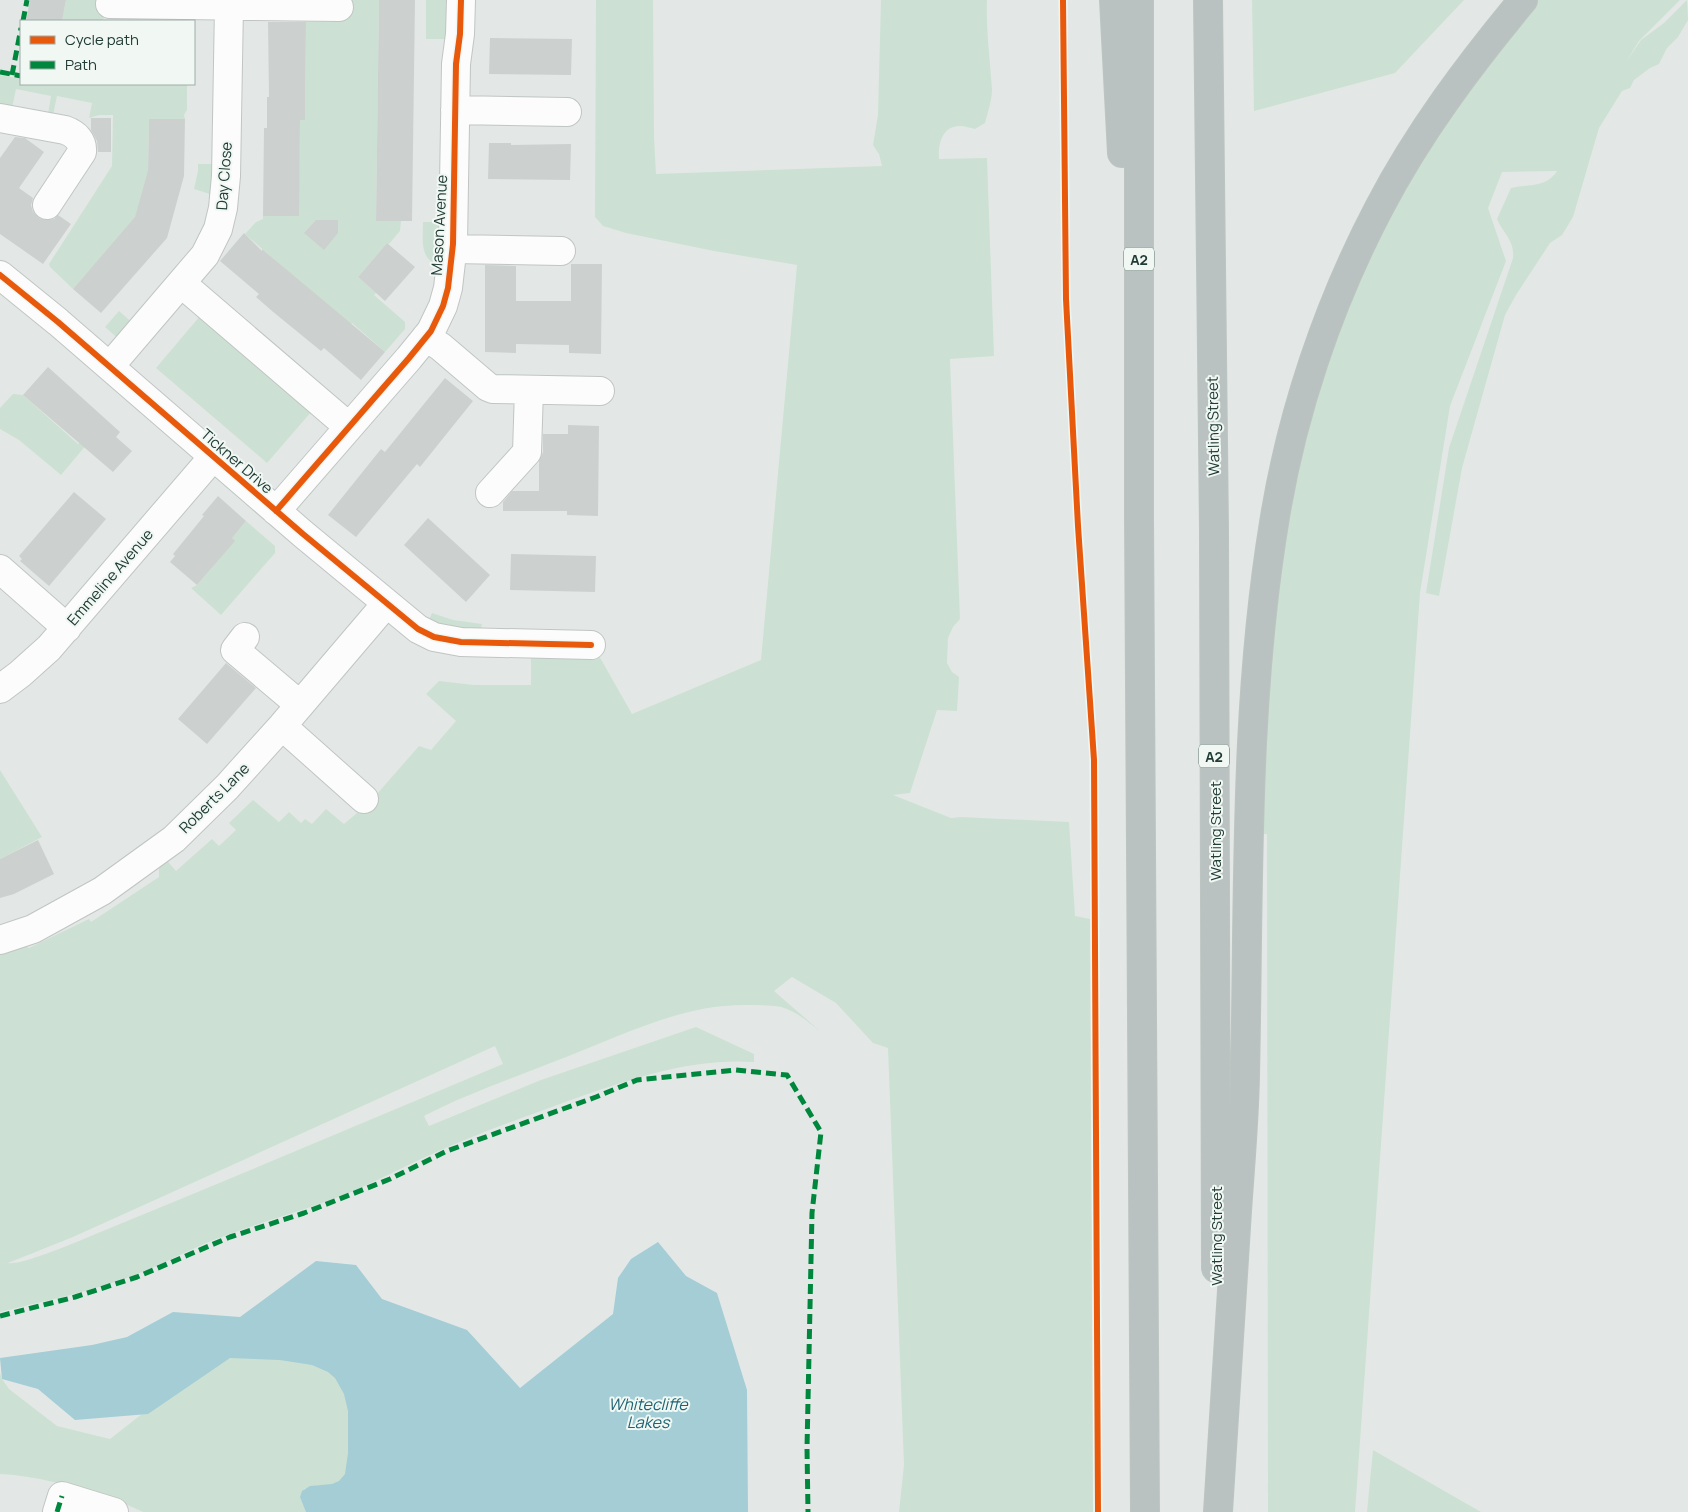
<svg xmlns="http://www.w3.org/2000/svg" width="1688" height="1512" font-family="Manrope,sans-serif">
  <rect width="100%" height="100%" fill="#e3e8e6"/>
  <path fill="#cce1d3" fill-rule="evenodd" d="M 66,0 L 107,0 L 103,21 L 62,21 Z
    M 340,0 L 379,0 L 376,221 L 401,221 L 400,231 L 389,244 L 387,243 L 358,277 L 376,293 L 374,295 L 405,322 L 405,329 L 385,352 L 352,323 L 349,327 L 298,280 L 245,234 L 256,222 L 263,219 L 263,216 L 298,216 L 300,129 L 294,120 L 305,120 L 306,22 L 339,22 Z
    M 426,0 L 454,0 L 446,39 L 426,39 Z
    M 596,0 L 653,0 L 654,138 L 656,174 L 882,166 L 879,154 L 873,145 L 878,115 L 881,0 L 987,0 C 986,30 990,59 992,89 C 992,100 988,112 985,123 L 975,129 C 970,128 965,126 960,126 C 942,126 938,144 939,159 L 987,158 L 994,356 L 950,359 L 960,619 L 953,627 L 948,638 L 947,663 L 952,672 L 959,677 L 957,711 L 937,710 L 910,793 L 893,795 L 951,818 L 961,817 L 1069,822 L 1075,916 L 1090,919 L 1093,1512 L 899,1512 L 904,1465 L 888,1048 L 873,1043 L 836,1003 L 792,977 L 774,991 L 820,1031 C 808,1022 796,1011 781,1007 C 770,1005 758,1005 747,1005 C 681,1004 622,1036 561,1059 C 516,1077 468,1093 424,1116 L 429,1126 L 541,1080 L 696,1027 L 754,1054 L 754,1062 C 694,1058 637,1077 582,1096 C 535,1113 489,1129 443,1149 C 411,1163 381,1179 349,1193 C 309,1209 267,1220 227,1235 C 192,1247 159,1267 124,1279 C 84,1293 41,1302 0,1312 L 0,949 L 18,942 L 29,948 L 89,919 L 91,922 L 159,877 L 159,865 L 163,856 L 176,871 L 212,839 L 219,846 L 236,830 L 229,823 L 253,800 L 279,822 L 289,812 L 301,823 L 305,819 L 312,824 L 326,809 L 344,824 L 370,802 L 419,746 L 431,750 L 456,721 L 426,694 L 439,681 L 474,685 L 531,685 L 531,653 L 598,654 L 632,714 L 761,660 L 797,265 L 714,251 L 626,233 L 603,226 L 595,217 ZM 495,1046 L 503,1064 C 374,1118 245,1173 115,1226 C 95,1234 24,1266 8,1263 L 73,1237 Z
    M 1252,0 L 1464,0 L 1395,73 L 1254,111 Z
    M 1534,0 L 1680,0 L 1639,41 L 1626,62 L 1641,40 L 1664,23 L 1687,0 L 1688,20 L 1678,37 L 1667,48 L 1659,64 L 1650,68 L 1634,80 L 1630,88 L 1622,91 L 1599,128 L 1573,217 L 1562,235 L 1550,243 L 1516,295 L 1505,315 L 1462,468 L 1439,596 L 1426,593 L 1449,448 L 1513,258 C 1515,241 1503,233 1497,219 L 1511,188 C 1529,184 1546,188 1557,171 L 1502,172 L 1488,208 L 1506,261 L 1450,406 L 1420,593 L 1355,1512 L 1268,1512 L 1267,834 L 1264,834 L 1264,729 L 1282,537 L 1312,405 L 1340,322 L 1368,255 L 1411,172 Z
    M 0,75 L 21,79 L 21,84 L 187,84 L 187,110 L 184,115 L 185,119 L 149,119 L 148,165 L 175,166 L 147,174 L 135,219 L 73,289 L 50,267 L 49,264 L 112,166 L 113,115 L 99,115 L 89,118 L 92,103 L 57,96 L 53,115 L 48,114 L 51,96 L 16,89 L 12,108 L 0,110 Z
    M 198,164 L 216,164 L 216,196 L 194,189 L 198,171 Z
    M 423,222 L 440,222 L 439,257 L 436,261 L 439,265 C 419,260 423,238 423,222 Z
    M 119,311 L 135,325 L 121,341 L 105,327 Z
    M 200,316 L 312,411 L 267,463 L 156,368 Z
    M 13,394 L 23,395 L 78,444 L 84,439 L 88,443 L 61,475 L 19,440 L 0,429 L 0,408 Z
    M 246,521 L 275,546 L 275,553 L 221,615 L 191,588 L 197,585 L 210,570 L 224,553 L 231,539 Z
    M 432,613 L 453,620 L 482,624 L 480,633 L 428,622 Z
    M 0,770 L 42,837 L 0,859 Z
    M 320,1275 L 491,1512 L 319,1485 L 304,1489 L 306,1512 L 143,1512 L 108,1496 L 107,1498 C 72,1486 38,1476 0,1474 L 0,1373 L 2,1379 L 9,1389 L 57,1426 L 110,1439 Z
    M 1373,1450 L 1481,1512 L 1367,1512 Z"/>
  <path fill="#a4cdd6" d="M 658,1242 L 686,1276 L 717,1293 L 747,1390 L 748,1512 L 306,1512 L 300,1497 L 302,1491 L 310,1486 L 332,1484 L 339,1481 L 345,1474 L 348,1453 L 348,1411 L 344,1394 L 335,1378 L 328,1372 L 312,1365 L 280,1360 L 230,1358 L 148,1414 L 75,1420 L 38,1389 L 2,1379 L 0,1358 L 92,1345 L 127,1337 L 173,1312 L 240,1317 L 316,1261 L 356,1265 L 382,1299 L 467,1330 L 520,1388 L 613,1314 L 618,1278 L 631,1259 Z"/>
  <path fill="#ccd1cf" d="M 30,0 L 66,0 L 62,21 L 26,21 Z
    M 379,0 L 415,0 L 412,221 L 376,221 Z
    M 268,22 L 306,22 L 305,120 L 300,120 L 299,216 L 263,216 L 264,128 L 267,128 L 267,97 L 269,97 Z
    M 490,38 L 572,39 L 571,75 L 489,74 Z
    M 91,118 L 111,118 L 111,152 L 98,152 L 97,141 L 91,130 Z
    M 149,119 L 185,119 L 184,176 L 167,238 L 101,313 L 73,289 L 135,217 L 148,170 Z
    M 15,137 L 25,138 L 44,152 L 19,188 L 33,198 L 31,205 L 33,212 L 39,218 L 46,220 L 54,219 L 58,215 L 71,224 L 43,264 L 0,234 L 0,158 Z
    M 489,143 L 511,143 L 511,145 L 571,144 L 570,180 L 488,179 Z
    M 316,220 L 338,220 L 338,233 L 324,250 L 304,233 Z
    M 244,233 L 262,251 L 262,249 L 385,352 L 361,380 L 324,348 L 321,351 L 272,311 L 256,297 L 259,294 L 220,261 Z
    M 387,243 L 415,267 L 385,301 L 358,277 Z
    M 571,264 L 602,264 L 601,354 L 569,353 L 569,345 L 516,344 L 516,353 L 485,352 L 485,265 L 516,266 L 516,301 L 571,301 Z
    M 48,367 L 120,432 L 116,437 L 132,451 L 113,472 L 23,395 Z
    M 445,378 L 473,401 L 420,467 L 417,464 L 356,537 L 328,515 L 381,449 L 385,452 Z
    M 568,425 L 599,426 L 598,516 L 567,515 L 567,511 L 503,511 L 503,502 L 512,491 L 539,491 L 539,461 L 543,452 L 543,434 L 568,434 Z
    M 74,492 L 106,519 L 49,586 L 20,561 L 22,559 L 19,556 Z
    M 218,496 L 246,521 L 232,538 L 235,541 L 197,585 L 170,562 L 175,556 L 173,554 L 204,516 L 202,515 Z
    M 428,518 L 490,575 L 466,602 L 404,545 Z
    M 511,554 L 596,556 L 595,592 L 510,590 Z
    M 226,663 L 256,688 L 207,744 L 178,719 Z
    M 38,840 L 54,874 L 14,894 L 0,898 L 0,859 Z"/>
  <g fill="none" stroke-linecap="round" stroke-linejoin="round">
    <defs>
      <path id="minor" d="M 110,4 L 339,7
        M 455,110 L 567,112
        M 0,118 L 65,130 C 76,134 83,141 82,152 L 47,205
        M 452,249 L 561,251
        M 0,275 L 58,322 L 303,534 L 418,629 L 434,637 L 461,642 L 591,645
        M 181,283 L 349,427
        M 426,337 L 441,347 L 488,387 L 493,389 L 600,391
        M 110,366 L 205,255 L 218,229 L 223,208 L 226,176 L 229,6
        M 490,493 L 527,452 L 529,390
        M 276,511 L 409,358 L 431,331 L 443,306 L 448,288 L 453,244 L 456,64 L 460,34 L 461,0
        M 0,569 L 67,628
        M 245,637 L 235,650 L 300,705
        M 0,689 L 20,674 L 49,648 L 213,457
        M 282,726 L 364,799
        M 0,940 L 33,929 L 102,891 L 174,839 L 227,787 L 282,726 L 386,604
        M 57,1512 L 62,1496 L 114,1512"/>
      <path id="highway" d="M 1114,0 L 1122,153
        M 1139,0 L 1139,517 L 1145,1512
        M 1208,0 L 1214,530 L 1216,1268
        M 1218,1512 C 1224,1417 1230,1322 1236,1227 C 1239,1177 1244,1127 1245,1077 C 1249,892 1244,706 1274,523 C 1291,415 1328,305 1379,208 C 1418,133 1469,65 1523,0"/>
    </defs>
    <use href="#minor" stroke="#c0c5c3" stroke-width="30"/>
    <use href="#highway" stroke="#bcc5c2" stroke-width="30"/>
    <use href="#minor" stroke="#fbfcfb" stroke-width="28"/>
    <use href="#highway" stroke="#b9c2c0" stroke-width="28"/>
    <path stroke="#00873e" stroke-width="5" stroke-dasharray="10 5" stroke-linecap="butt" d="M 23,21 L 27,0
      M 0,72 L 21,76
      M 12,75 L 21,28
      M 0,1316 L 75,1297 L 137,1277 L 230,1237 L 304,1213 L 390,1179 L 447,1151 L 596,1097 L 637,1080 L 735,1070 L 787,1075 L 821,1132 L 812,1213 L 807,1448 L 808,1512
      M 57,1512 L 62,1496"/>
    <defs>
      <path id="cycleway" d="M 1063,0 L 1066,299 L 1078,526 L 1094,760 L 1098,1512
        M 0,275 L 58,322 L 303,534 L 418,629 L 434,637 L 461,642 L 591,645
        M 276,511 L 409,358 L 431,331 L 443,306 L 448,288 L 453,244 L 456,64 L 460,34 L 461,0"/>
    </defs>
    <use href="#cycleway" stroke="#f1f8f4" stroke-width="9"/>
    <use href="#cycleway" stroke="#e8590c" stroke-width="6"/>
  </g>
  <g text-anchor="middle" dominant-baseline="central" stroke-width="4" stroke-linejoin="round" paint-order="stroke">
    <g fill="#f1f8f4" stroke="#5f746e" stroke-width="1">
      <rect x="1124" y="247.5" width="30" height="23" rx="4"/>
      <rect x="1199" y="744.5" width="30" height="23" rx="4"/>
    </g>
    <g font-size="14" font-weight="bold" fill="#213b35">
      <text x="1139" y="259">A2</text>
      <text x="1214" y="756">A2</text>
    </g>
    <g font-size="15" fill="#213b35" stroke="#f1f8f4">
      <text transform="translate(224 176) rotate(-86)">Day Close</text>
      <text transform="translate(439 225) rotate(-87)">Mason Avenue</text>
      <text transform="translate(1213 426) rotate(-91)">Watling Street</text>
      <text transform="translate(237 461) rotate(41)">Tickner Drive</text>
      <text transform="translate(110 577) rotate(-49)">Emmeline Avenue</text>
      <text transform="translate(214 798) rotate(-45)">Roberts Lane</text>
      <text transform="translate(1215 831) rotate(-90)">Watling Street</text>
      <text transform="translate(1216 1236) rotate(-90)">Watling Street</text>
    </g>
    <g font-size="16" font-style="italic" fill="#1d6375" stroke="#f1f8f4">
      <text x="648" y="1404">Whitecliffe<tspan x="648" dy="18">Lakes</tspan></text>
    </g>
  </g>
  <rect x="20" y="20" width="175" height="65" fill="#f1f8f4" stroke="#9eaca8"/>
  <rect x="30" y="36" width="25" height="8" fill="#e8590c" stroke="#9eaca8"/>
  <text x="65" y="45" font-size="15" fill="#213b35">Cycle path</text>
  <rect x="30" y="61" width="25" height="8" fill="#00873e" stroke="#9eaca8"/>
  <text x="65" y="70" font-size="15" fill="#213b35">Path</text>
</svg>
